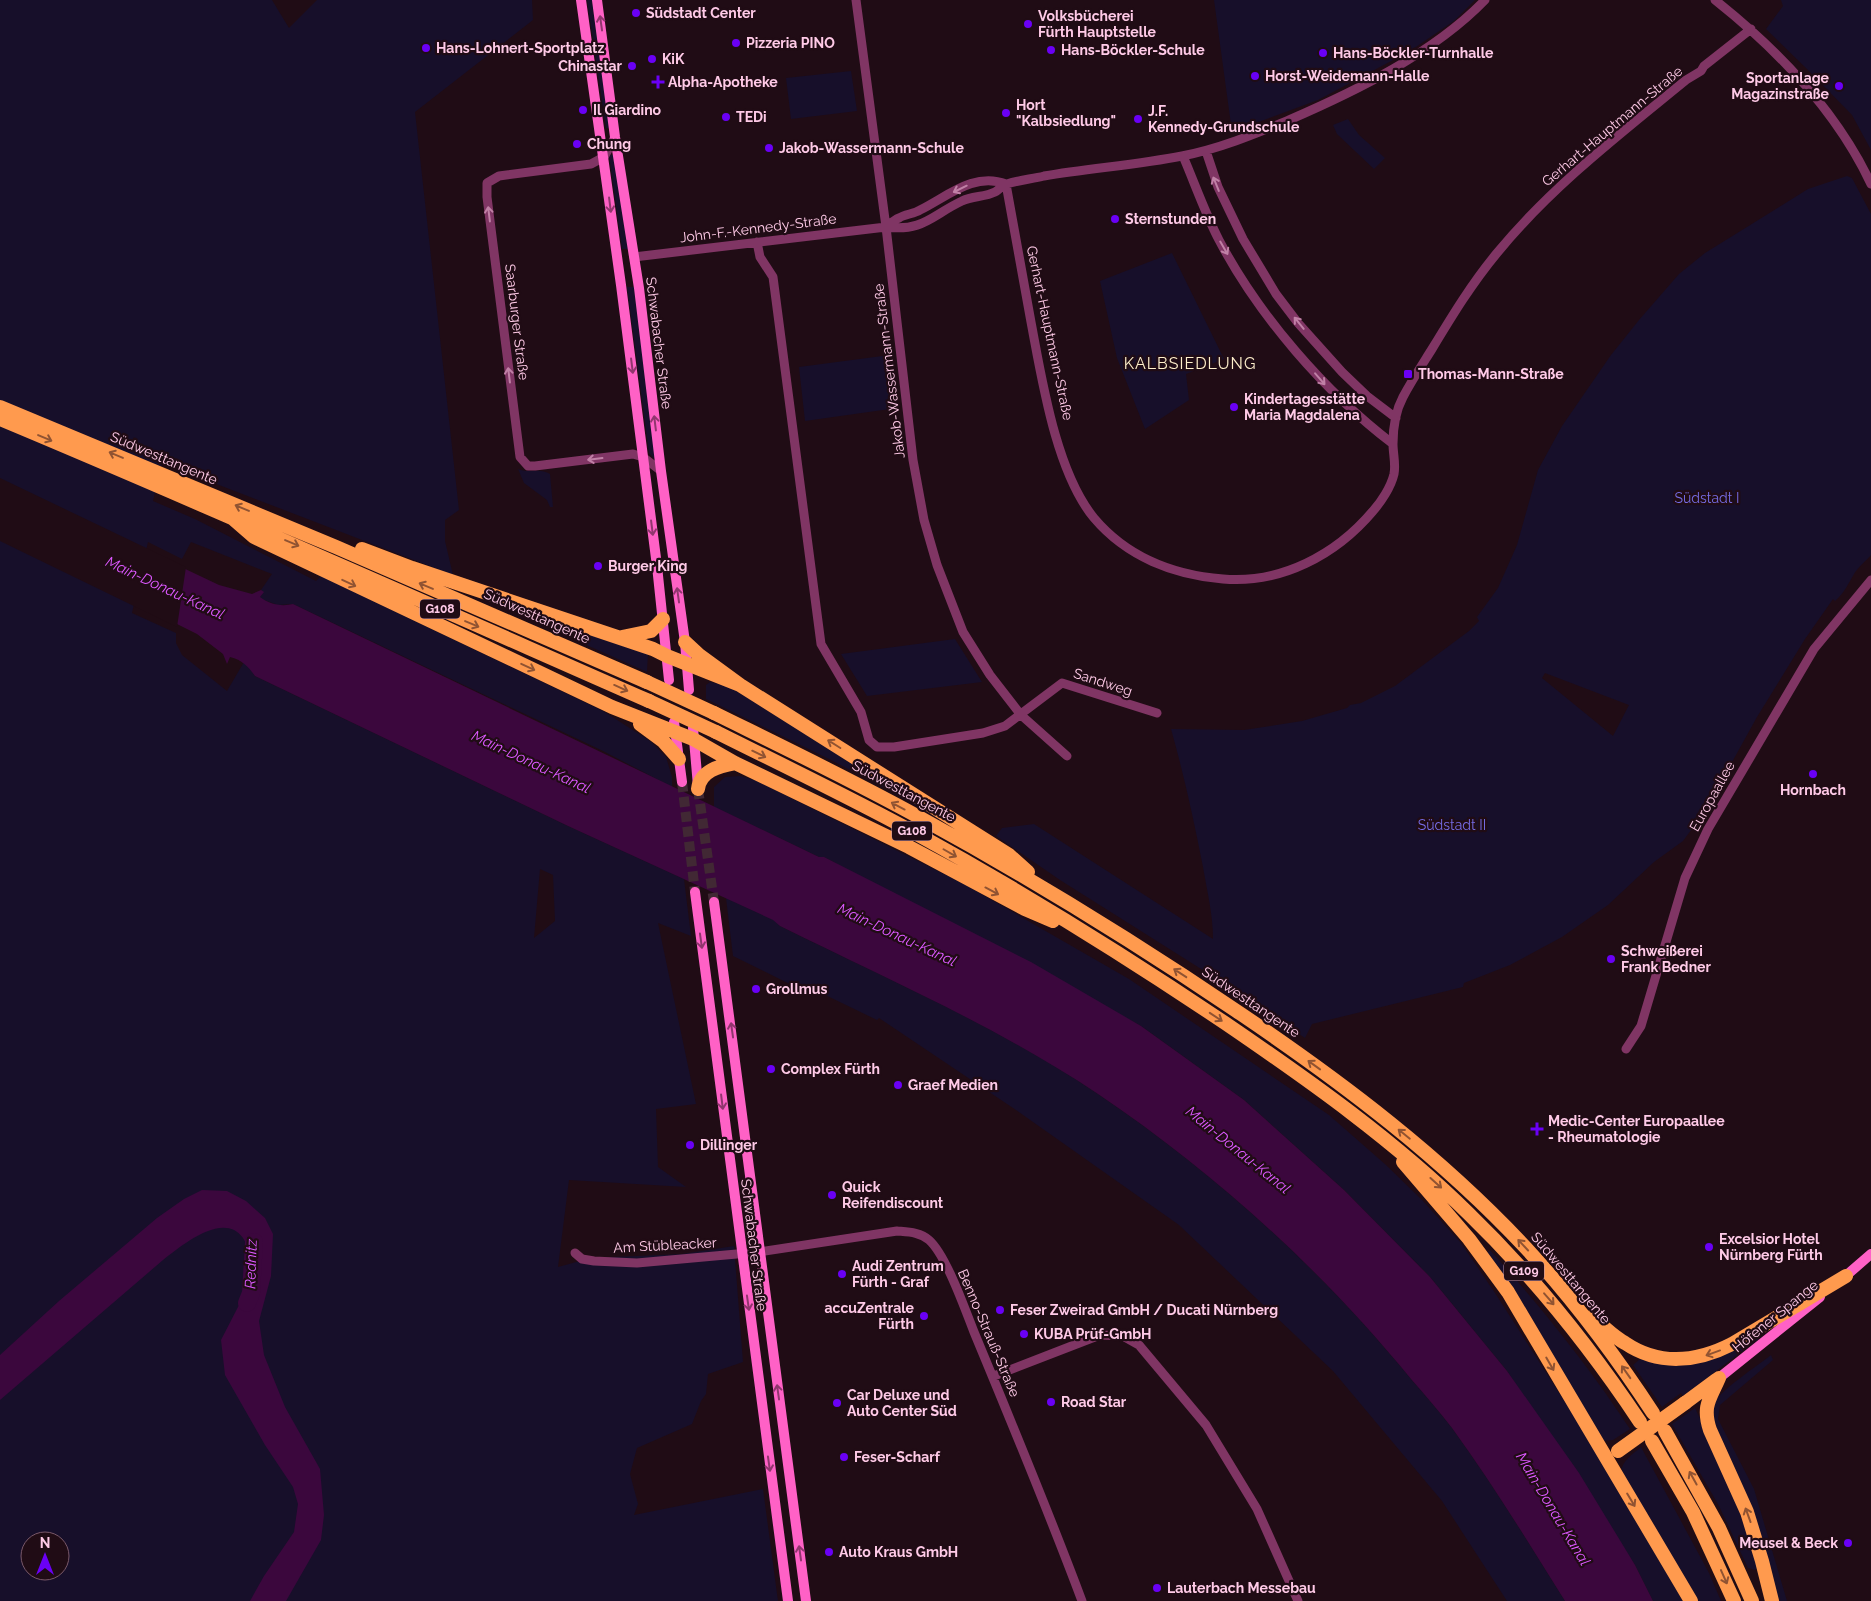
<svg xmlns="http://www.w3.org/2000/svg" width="1871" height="1601" font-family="Raleway,sans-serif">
  <rect width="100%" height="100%" fill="#200c15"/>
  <path fill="#170f2a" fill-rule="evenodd" d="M 0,0 L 272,0 L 289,28 L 317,0 L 532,0 L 533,20 L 415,112 L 459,510 L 445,520 L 445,541 L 453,575 L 162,463 L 153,501 L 195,519 L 316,581 L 321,576 L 603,711 L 650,741 L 666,757 L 672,777 L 672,787 L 603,751 L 293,604 L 278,605 L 261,599 L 260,597 L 263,592 L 261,590 L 272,574 L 191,542 L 182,559 L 148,542 L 132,613 L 176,633 L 176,643 L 182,655 L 227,691 L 244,662 L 249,667 L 255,676 L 568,826 L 684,879 L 691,936 L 658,923 L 696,1104 L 656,1109 L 658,1167 L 686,1187 L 569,1180 L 558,1267 L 591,1258 L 682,1254 L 734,1246 L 743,1362 L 708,1374 L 706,1394 L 701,1401 L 692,1424 L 637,1448 L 630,1474 L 638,1504 L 634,1515 L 763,1489 L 778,1601 L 0,1601 ZM 540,869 L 553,875 L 555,921 L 534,938 ZM 30,1541 L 60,1541 L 60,1571 L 30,1571 Z
    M 587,0 L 592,0 L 609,128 L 606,128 Z
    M 1214,0 L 1475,0 L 1454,21 L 1410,51 L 1318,100 L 1232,132 Z
    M 1781,0 L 1871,0 L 1871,150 L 1852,115 L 1807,69 L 1766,29 L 1783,6 Z
    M 851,71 L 857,111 L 791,119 L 786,78 Z
    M 1348,119 L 1359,135 L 1385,158 L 1374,169 L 1337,134 L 1333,125 Z
    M 609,155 L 613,155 L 628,249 L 622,249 Z
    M 1847,176 L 1852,178 L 1871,214 L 1871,555 C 1866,561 1858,567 1854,574 C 1848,584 1845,592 1835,601 L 1833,599 L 1805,639 L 1757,717 L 1705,811 L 1683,841 L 1654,862 L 1608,905 L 1562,937 L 1510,965 L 1464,983 L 1463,987 L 1312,1024 L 1305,1038 L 1217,979 L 1060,880 L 996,836 L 1002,828 L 1034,824 L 1213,939 C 1213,915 1207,891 1203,867 C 1194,821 1184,775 1171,729 L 1244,730 L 1302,721 L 1347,708 L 1350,705 L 1361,703 L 1395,686 L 1469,631 L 1479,621 L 1477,617 L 1498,588 L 1517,545 L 1538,470 L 1562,426 L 1611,355 L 1639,320 L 1679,274 L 1705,253 L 1808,189 ZM 1545,673 L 1629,705 L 1613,736 L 1542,678 Z
    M 1172,253 L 1224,359 L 1186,374 L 1189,400 L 1145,429 L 1117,358 L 1100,281 Z
    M 627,287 L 634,287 L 656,461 L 649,453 Z
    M 890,355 L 897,408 L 805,421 L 799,367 Z
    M 518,469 C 529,474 540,467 550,474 L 553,507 L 550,507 L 547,500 L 524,483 Z
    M 516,611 L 648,653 L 647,672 L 517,614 Z
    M 955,639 L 982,682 L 867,696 L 841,654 Z
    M 710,682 L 728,686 L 969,834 L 968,836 L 890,791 L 831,760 L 706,699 L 706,685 Z
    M 740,776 L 755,780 L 964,884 L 1129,979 L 1329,1115 L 1386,1165 L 1422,1200 L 1461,1243 L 1495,1293 L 1592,1444 L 1683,1601 L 1653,1601 L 1635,1565 L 1507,1371 L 1430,1277 L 1344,1190 L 1244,1100 L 1141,1026 L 824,857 L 819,857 L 714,807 L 714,787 L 725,777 Z
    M 726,898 L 774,920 L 780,926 C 887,979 999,1027 1098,1094 C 1215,1173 1322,1270 1411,1379 C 1425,1395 1439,1411 1452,1428 C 1492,1483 1528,1542 1565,1601 L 1507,1601 L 1442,1501 L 1333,1371 L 1179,1225 L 1016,1110 L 879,1018 L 877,1020 L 815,990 L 812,995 L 733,956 Z
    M 1490,1250 C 1541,1307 1588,1365 1630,1429 L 1613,1440 L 1602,1441 L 1485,1255 Z
    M 1758,1333 L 1761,1337 L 1683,1396 L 1681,1393 L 1662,1407 L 1633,1365 L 1640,1359 L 1659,1363 Z
    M 1771,1355 L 1773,1360 L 1720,1405 L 1718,1419 L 1754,1489 L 1787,1601 L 1775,1601 L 1716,1432 C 1715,1425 1711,1412 1713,1405 C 1716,1393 1760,1364 1771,1355 Z
    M 1695,1408 L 1731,1485 L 1758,1568 L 1755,1570 L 1748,1568 L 1719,1506 L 1672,1424 Z
    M 1641,1447 L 1709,1573 L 1721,1601 L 1696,1601 L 1621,1473 C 1622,1460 1632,1455 1641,1447 Z"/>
  <path fill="#3b073d" d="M 0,481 L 219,585 L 252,594 L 261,590 L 264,592 L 260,597 C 269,604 281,607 293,604 L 819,857 L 824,857 L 1031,962 L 1141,1026 L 1244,1100 L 1344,1190 L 1430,1277 L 1507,1371 L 1579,1473 L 1635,1565 L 1653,1601 L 1565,1601 C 1528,1542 1492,1483 1452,1428 C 1439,1411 1425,1395 1411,1379 C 1322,1270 1215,1173 1098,1094 C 998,1027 887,979 780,926 L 773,920 L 568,826 L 255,676 C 248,666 242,660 230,657 L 227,664 L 223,654 L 197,634 L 137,604 Z
    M 202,1190 L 227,1191 L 246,1201 L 265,1218 L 273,1234 L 271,1276 L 259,1321 L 264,1355 L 285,1407 L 320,1469 L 324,1515 L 321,1540 L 286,1601 L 250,1601 L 264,1576 L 294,1532 L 298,1504 L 293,1487 L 265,1445 L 225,1375 L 221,1340 L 255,1274 C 252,1261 250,1249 243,1238 C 223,1210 180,1247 163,1260 L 0,1400 L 0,1355 L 59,1301 L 157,1218 L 184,1199 Z"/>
  <path fill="#200c15" d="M 0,478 L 186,567 L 177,627 L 0,541 Z"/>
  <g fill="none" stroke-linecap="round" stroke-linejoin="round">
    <path stroke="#3b073d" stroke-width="18" d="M 247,1303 L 251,1293 L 254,1242"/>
    <path stroke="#412834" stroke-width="10" stroke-dasharray="10 5" stroke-linecap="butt" d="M 682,782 L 695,892
      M 698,789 L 714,902"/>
    <path stroke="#803564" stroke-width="9" d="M 856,0 L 886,227 L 913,460 L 924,520 L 937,565 L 963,632 L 990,675 L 1021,715 L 1067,756
      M 1715,0 C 1778,50 1836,110 1871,184
      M 615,137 L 604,157 L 591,164 L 499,176 L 487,183 L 487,197 L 520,457 L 528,466 L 535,466 L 633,454 L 643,457 L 661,471
      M 1206,151 L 1218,187 L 1243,239 L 1276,294 L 1298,323 L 1342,372 L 1367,396 L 1396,418
      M 1183,156 C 1195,184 1205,213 1219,240 C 1259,316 1325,392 1393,444
      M 1006,184 C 1014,230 1023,276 1031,322 C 1042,380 1056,472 1094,518 C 1127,557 1174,575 1223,579 C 1281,584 1336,555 1373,511 C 1381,502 1391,487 1394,474 C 1396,464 1393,454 1393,444 C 1393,428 1396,410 1403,397 C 1412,380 1422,365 1432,349 C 1452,316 1472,283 1497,253 C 1551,187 1620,134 1686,80 L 1701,71 L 1704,66 L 1751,29
      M 886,227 C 890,224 894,220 899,218 C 905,214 914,214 920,210 C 948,196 974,172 1006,184
      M 757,242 L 760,257 L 773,277 L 821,644 L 861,712 L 869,740 L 877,747 L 894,747 L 983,733 L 1005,726 L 1062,683 L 1157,713
      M 634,257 L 886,227 C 923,232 932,215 962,201 C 972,196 985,197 995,192 C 999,190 1002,185 1007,184 C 1019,180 1032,179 1044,176 C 1090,168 1137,165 1182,156 C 1219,149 1255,134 1289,120 C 1356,91 1434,53 1485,0
      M 1626,1049 L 1641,1026 L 1685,878 L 1708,829 L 1814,649 L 1871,580
      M 575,1253 L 582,1259 L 594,1261 L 637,1263 L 759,1252 L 897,1231 C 908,1232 920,1232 929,1240 C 946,1255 965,1309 974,1332 C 1011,1421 1048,1510 1082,1601
      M 994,1376 L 1100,1335 L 1123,1336 L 1139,1345 L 1206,1425 L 1257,1509 L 1298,1601"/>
    <path stroke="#ff61c6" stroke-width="10" d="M 581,0 L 621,285 L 657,566 L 669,680
      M 597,0 L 615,137 L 639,288 L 661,471 L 685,642 L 689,690
      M 674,722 L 682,782
      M 693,728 L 698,786
      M 695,892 L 788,1601
      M 714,902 L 806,1601
      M 1841,1280 L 1871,1254
      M 1719,1378 L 1820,1297"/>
    <path stroke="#ff9a4e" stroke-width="14" d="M 0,407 L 336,547 L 647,682
      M 0,419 C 218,510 433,606 649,701
      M 231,517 L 254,537 L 612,707 L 693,739 L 735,763 L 909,847 L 1025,909 L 1053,921
      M 362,549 L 412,568 L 653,649 L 667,656 L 740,685
      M 622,637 L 651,631 L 663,619
      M 685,642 L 699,655 L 740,685 L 1009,855 L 1028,872
      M 714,713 C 785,748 856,782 926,821 C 1034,880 1139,945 1241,1014 C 1343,1083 1441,1157 1526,1248 C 1573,1299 1615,1355 1653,1413
      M 640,724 L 663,741 L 679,759
      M 716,732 C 782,765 849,797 915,833 C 1021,891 1124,955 1225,1023 C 1310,1081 1395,1141 1469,1214 C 1534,1277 1590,1347 1640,1422
      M 698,789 C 700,771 719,766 735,763
      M 1403,1162 L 1469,1239 L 1508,1292 L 1691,1601
      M 1591,1317 C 1603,1325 1612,1336 1625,1343 C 1659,1366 1697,1362 1732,1344 L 1846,1276
      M 1719,1378 C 1710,1399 1702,1406 1710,1430 L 1747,1512 L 1762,1561 L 1772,1601
      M 1685,1403 L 1716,1380
      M 1665,1431 L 1719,1528 L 1752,1601
      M 1652,1441 L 1693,1512 L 1734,1601"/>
    <path stroke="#ff9a4e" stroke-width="14" d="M 647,682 L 714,713
      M 649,701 L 716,732
      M 1618,1451 L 1685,1403"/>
  </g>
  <defs><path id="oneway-shaft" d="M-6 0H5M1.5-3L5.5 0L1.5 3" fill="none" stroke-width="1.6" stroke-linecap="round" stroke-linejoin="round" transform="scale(1.25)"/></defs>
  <g stroke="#90366e">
    <use href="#oneway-shaft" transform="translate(601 23) rotate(-98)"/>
    <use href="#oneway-shaft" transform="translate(610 205) rotate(83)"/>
    <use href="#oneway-shaft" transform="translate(632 366) rotate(83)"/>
    <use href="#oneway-shaft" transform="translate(655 423) rotate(-97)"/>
    <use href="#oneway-shaft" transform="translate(652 528) rotate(83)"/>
    <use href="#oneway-shaft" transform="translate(678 595) rotate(-98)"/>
    <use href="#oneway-shaft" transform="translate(701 941) rotate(82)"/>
    <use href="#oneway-shaft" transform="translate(732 1030) rotate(-98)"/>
    <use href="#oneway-shaft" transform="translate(722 1102) rotate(83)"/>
    <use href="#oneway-shaft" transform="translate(748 1303) rotate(82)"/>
    <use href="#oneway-shaft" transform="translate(778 1392) rotate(-98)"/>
    <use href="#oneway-shaft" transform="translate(769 1464) rotate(82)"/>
    <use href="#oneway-shaft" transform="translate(800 1553) rotate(-98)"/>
  </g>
  <g stroke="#c080a6">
    <use href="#oneway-shaft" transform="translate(1216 184) rotate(-112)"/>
    <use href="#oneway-shaft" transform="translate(960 189) rotate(154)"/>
    <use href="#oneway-shaft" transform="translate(489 214) rotate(-97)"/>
    <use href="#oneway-shaft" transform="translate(1224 248) rotate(60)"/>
    <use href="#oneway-shaft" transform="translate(1299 323) rotate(-129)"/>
    <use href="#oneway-shaft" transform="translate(509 375) rotate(-97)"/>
    <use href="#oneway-shaft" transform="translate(1320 379) rotate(49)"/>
    <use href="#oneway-shaft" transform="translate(595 459) rotate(173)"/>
  </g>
  <g stroke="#905332">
    <use href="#oneway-shaft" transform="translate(45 438) rotate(23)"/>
    <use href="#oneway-shaft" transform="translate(116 455) rotate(-157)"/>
    <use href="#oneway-shaft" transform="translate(242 508) rotate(-157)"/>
    <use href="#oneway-shaft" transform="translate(292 543) rotate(23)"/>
    <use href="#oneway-shaft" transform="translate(349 583) rotate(25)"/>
    <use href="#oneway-shaft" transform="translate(426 586) rotate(-157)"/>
    <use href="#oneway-shaft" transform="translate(472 624) rotate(23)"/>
    <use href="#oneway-shaft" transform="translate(528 667) rotate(25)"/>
    <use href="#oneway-shaft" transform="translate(621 688) rotate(24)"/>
    <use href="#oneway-shaft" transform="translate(834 744) rotate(-148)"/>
    <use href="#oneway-shaft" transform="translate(759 754) rotate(26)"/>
    <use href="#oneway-shaft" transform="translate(898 806) rotate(-152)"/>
    <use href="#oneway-shaft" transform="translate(950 853) rotate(30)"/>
    <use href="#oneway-shaft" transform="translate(992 891) rotate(28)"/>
    <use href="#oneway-shaft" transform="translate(1180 973) rotate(-147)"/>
    <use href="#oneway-shaft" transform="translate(1216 1017) rotate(34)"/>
    <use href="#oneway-shaft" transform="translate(1314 1065) rotate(-144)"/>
    <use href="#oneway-shaft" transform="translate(1404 1134) rotate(-141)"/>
    <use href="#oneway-shaft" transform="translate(1436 1183) rotate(42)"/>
    <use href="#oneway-shaft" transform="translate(1523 1245) rotate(-133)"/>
    <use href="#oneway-shaft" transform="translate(1549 1299) rotate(49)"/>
    <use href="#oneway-shaft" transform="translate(1713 1353) rotate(160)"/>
    <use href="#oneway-shaft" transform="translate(1550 1364) rotate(60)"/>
    <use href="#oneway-shaft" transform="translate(1626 1372) rotate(-125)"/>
    <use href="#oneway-shaft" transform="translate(1693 1478) rotate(-119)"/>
    <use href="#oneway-shaft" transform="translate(1631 1500) rotate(59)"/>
    <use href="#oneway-shaft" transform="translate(1748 1515) rotate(-110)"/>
    <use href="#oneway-shaft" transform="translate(1724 1577) rotate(66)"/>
  </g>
  <g fill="#6a00f5" stroke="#200c15" stroke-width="2">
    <circle cx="636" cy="13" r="5"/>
    <circle cx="1028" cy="24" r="5"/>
    <circle cx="736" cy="43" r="5"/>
    <circle cx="426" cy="48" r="5"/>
    <circle cx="1051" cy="50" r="5"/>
    <circle cx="1323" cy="53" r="5"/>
    <circle cx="652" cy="59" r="5"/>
    <circle cx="632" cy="66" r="5"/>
    <circle cx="1255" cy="76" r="5"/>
    <path d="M655.5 74.5h5v5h5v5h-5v5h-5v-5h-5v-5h5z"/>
    <circle cx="1839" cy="86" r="5"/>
    <circle cx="583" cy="110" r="5"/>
    <circle cx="1006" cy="113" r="5"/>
    <circle cx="726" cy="117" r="5"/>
    <circle cx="1138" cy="119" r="5"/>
    <circle cx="577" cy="144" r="5"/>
    <circle cx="769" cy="148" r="5"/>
    <circle cx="1115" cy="219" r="5"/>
    <rect x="1403" y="369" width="10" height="10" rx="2.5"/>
    <circle cx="1234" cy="407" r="5"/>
    <circle cx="598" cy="566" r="5"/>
    <circle cx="1813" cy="774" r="5"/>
    <circle cx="1611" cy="959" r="5"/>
    <circle cx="756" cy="989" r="5"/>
    <circle cx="771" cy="1069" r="5"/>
    <circle cx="898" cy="1085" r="5"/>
    <path d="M1534.5 1121.5h5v5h5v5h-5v5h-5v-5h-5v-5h5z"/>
    <circle cx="690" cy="1145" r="5"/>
    <circle cx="832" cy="1195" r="5"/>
    <circle cx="1709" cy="1247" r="5"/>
    <circle cx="842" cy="1274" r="5"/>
    <circle cx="1000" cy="1310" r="5"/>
    <circle cx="924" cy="1316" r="5"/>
    <circle cx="1024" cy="1334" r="5"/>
    <circle cx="1051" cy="1402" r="5"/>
    <circle cx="837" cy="1403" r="5"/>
    <circle cx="844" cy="1457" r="5"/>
    <circle cx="1848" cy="1543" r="5"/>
    <circle cx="829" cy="1552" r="5"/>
    <circle cx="1157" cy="1588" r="5"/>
  </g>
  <g text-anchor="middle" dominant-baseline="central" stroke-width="4.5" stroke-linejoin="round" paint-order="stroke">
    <g fill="#200c15" stroke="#bc91a8" stroke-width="1">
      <rect x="420" y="599.5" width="40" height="19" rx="4"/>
      <rect x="892" y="821.5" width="40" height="19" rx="4"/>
      <rect x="1504" y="1261.5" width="40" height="19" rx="4"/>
    </g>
    <g font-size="12" font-weight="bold" fill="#ffcae7">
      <text x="440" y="609">G108</text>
      <text x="912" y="831">G108</text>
      <text x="1524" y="1271">G109</text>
    </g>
    <g font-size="14" font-weight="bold" fill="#ffcae7" stroke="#200c15" text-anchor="start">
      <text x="646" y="13">Südstadt Center</text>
      <text x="1038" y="16">Volksbücherei<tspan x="1038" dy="16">Fürth Hauptstelle</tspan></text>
      <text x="746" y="43">Pizzeria PINO</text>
      <text x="436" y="48">Hans-Lohnert-Sportplatz</text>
      <text x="1061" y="50">Hans-Böckler-Schule</text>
      <text x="1333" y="53">Hans-Böckler-Turnhalle</text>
      <text x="662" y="59">KiK</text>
      <text x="622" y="66" text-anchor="end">Chinastar</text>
      <text x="1265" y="76">Horst-Weidemann-Halle</text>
      <text x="1829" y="78" text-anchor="end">Sportanlage<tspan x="1829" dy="16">Magazinstraße</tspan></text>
      <text x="668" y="82">Alpha-Apotheke</text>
      <text x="1016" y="105">Hort<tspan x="1016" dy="16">"Kalbsiedlung"</tspan></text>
      <text x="593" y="110">Il Giardino</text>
      <text x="1148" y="111">J.F.<tspan x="1148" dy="16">Kennedy-Grundschule</tspan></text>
      <text x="736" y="117">TEDi</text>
      <text x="587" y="144">Chung</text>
      <text x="779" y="148">Jakob-Wassermann-Schule</text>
      <text x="1125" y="219">Sternstunden</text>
      <text x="1418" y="374">Thomas-Mann-Straße</text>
      <text x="1244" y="399">Kindertagesstätte<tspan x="1244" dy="16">Maria Magdalena</tspan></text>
      <text x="608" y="566">Burger King</text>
      <text x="1813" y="790" text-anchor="middle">Hornbach</text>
      <text x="1621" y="951">Schweißerei<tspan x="1621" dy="16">Frank Bedner</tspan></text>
      <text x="766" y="989">Grollmus</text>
      <text x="781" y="1069">Complex Fürth</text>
      <text x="908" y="1085">Graef Medien</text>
      <text x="1548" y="1121">Medic-Center Europaallee<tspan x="1548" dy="16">- Rheumatologie</tspan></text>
      <text x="700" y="1145">Dillinger</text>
      <text x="842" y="1187">Quick<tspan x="842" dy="16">Reifendiscount</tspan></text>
      <text x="1719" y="1239">Excelsior Hotel<tspan x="1719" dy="16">Nürnberg Fürth</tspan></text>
      <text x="852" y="1266">Audi Zentrum<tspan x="852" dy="16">Fürth - Graf</tspan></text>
      <text x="914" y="1308" text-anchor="end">accuZentrale<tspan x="914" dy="16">Fürth</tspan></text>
      <text x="1010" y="1310">Feser Zweirad GmbH / Ducati Nürnberg</text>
      <text x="1034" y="1334">KUBA Prüf-GmbH</text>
      <text x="847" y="1395">Car Deluxe und<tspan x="847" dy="16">Auto Center Süd</tspan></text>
      <text x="1061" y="1402">Road Star</text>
      <text x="854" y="1457">Feser-Scharf</text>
      <text x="1838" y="1543" text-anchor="end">Meusel &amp; Beck</text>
      <text x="839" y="1552">Auto Kraus GmbH</text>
      <text x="1167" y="1588">Lauterbach Messebau</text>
    </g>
    <g font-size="14" fill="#ffcae7" stroke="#200c15">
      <text transform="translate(1612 126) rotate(-40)">Gerhart-Hauptmann-Straße</text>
      <text transform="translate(758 228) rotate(-7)">John-F.-Kennedy-Straße</text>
      <text transform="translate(517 322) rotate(83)">Saarburger Straße</text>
      <text transform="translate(1050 333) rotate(78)">Gerhart-Hauptmann-Straße</text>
      <text transform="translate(659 343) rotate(83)">Schwabacher Straße</text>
      <text transform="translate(889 371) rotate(-97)">Jakob-Wassermann-Straße</text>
      <text transform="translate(164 458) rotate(23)">Südwesttangente</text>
      <text transform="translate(537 616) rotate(24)">Südwesttangente</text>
      <text transform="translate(1103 682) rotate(18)">Sandweg</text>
      <text transform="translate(904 791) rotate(28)">Südwesttangente</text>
      <text transform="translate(1712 796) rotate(-61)">Europaallee</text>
      <text transform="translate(1251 1002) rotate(34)">Südwesttangente</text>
      <text transform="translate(665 1245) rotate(-3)">Am Stübleacker</text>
      <text transform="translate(754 1245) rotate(83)">Schwabacher Straße</text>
      <text transform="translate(1571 1278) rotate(50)">Südwesttangente</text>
      <text transform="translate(1775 1316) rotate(-39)">Höfener Spange</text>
      <text transform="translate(989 1333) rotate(67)">Benno-Strauß-Straße</text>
    </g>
    <g font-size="14" fill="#776de7" stroke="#200c15">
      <text x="1707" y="498">Südstadt I</text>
      <text x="1452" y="825">Südstadt II</text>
    </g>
    <g font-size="15" font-style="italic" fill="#dd58ff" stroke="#200c15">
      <text transform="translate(165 588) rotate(25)">Main-Donau-Kanal</text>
      <text transform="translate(531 762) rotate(25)">Main-Donau-Kanal</text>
      <text transform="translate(897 935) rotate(25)">Main-Donau-Kanal</text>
      <text transform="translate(1238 1150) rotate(39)">Main-Donau-Kanal</text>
      <text transform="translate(251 1264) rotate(-88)">Rednitz</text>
      <text transform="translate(1553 1509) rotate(59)">Main-Donau-Kanal</text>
    </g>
    <g font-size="16" letter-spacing="1" fill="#fff0cc" stroke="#200c15">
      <text x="1190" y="363">KALBSIEDLUNG</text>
    </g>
  </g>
  <g transform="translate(45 1556)"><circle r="24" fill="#200c15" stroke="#795869"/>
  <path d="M0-4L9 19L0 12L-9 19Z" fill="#6a00f5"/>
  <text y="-8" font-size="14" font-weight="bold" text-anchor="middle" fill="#ffcae7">N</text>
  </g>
</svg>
